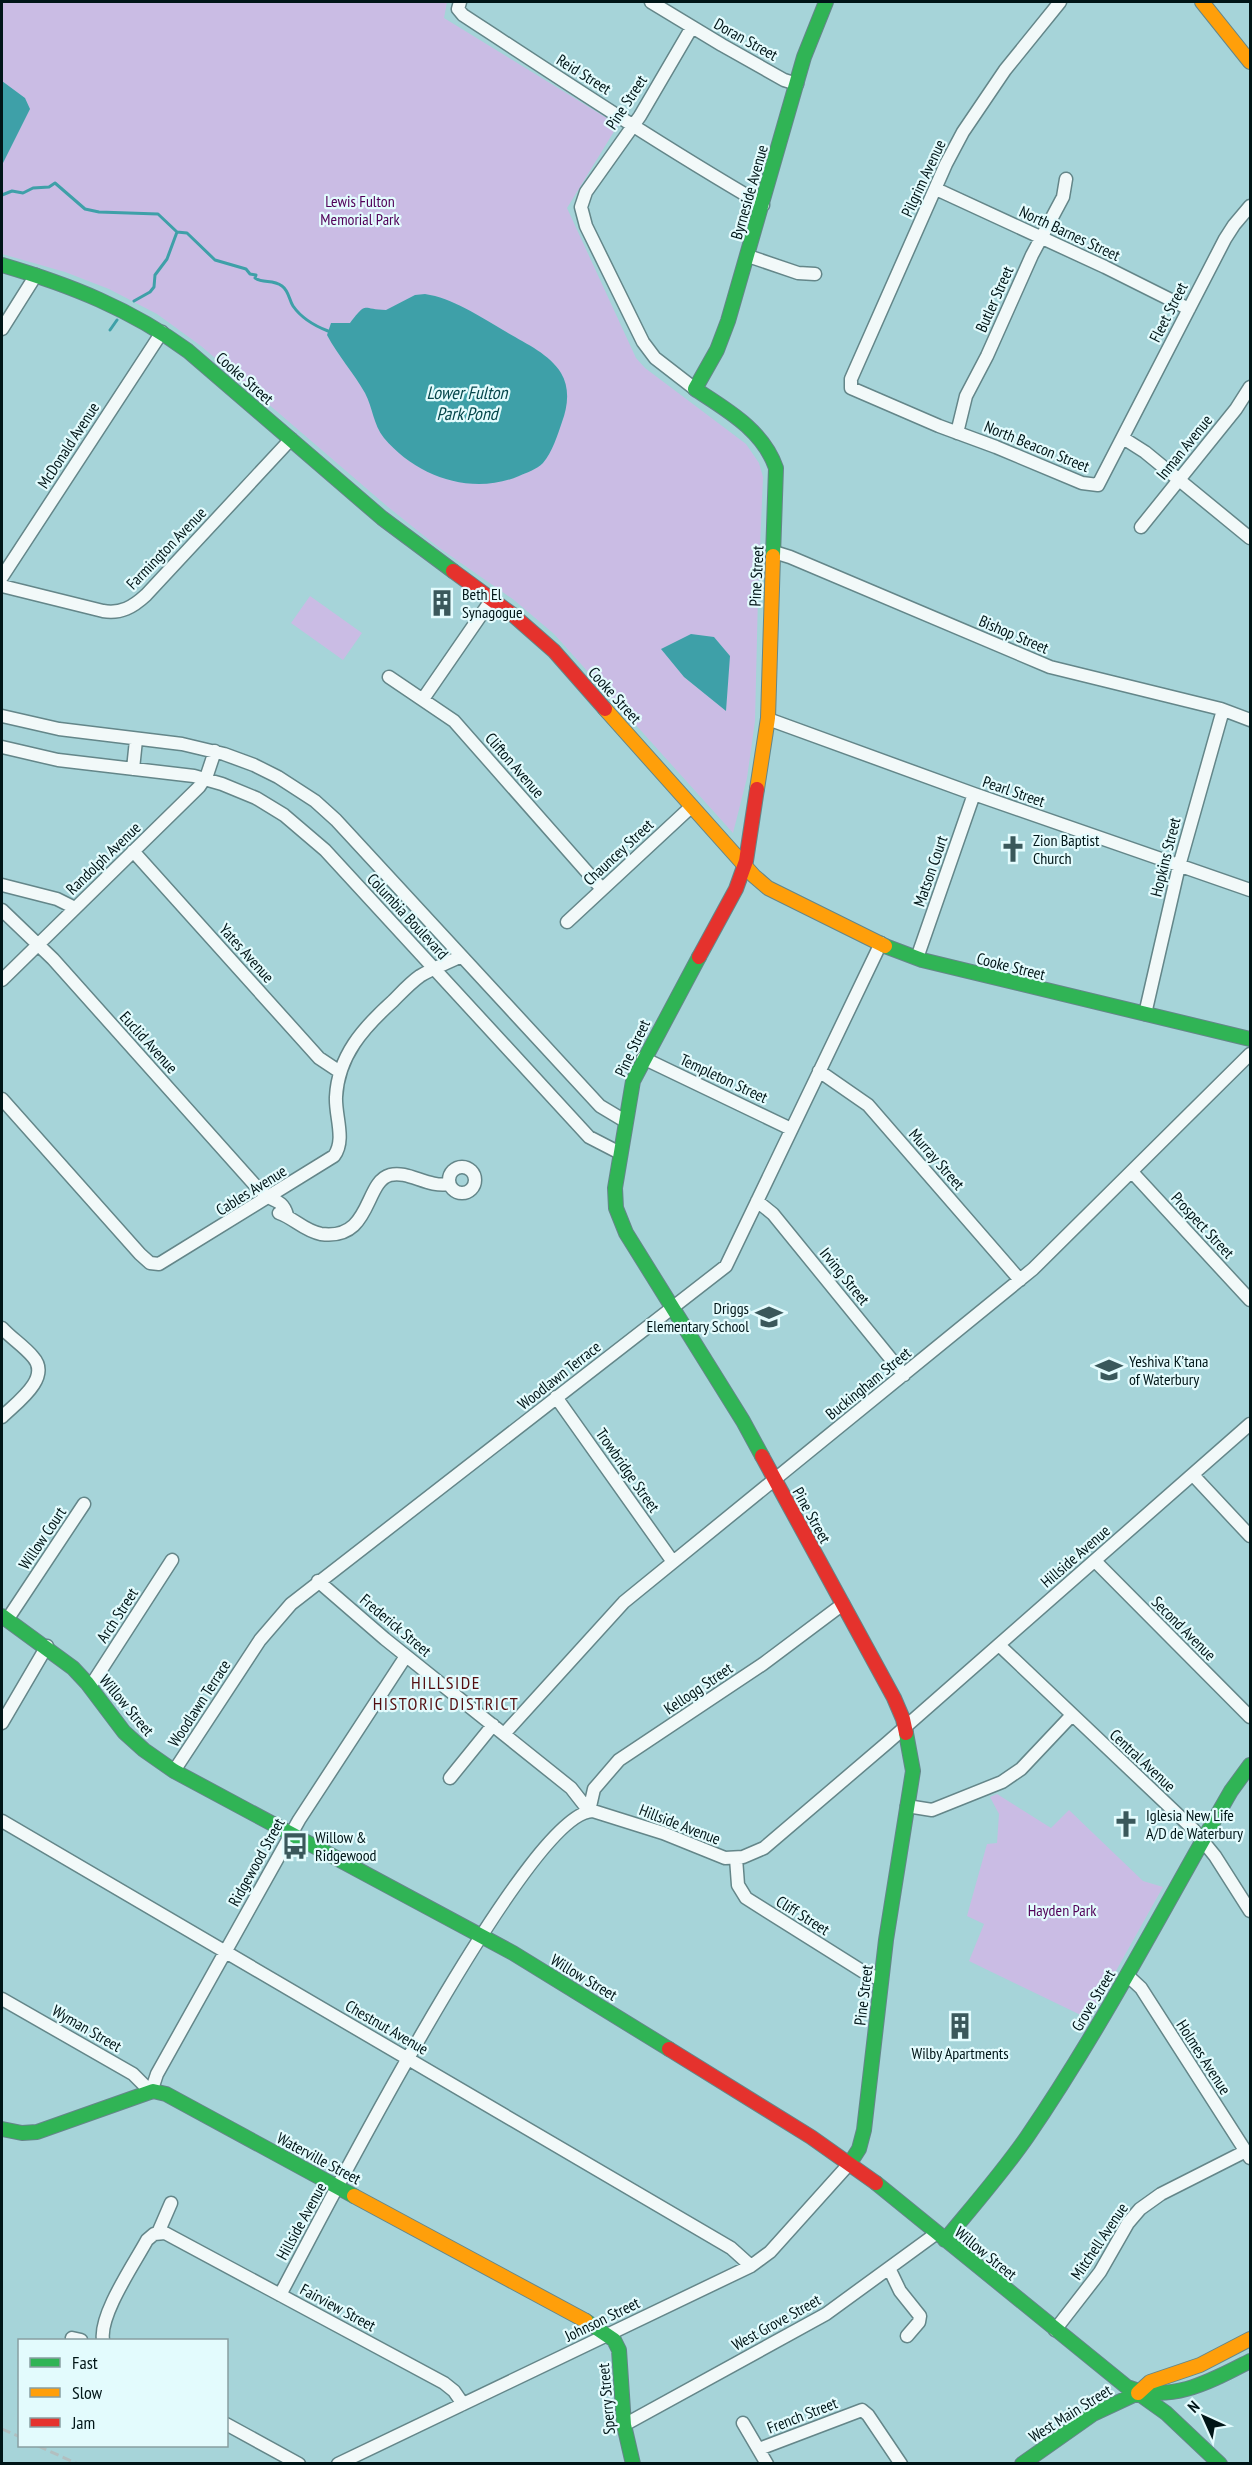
<svg xmlns="http://www.w3.org/2000/svg" width="1252" height="2465" font-family="'PT Sans Narrow',sans-serif">
  <rect width="100%" height="100%" fill="#a6d4d9"/>
  <path fill="#cabce4" d="M 2,2 L 447,2 L 444,18 L 618,125 L 567,208 L 636,358 L 645,368 L 746,444 L 759,463 L 763,477 L 758,596 L 755,721 L 747,778 L 733,833 L 554,634 L 514,600 L 438,547 L 388,507 L 201,346 L 157,314 L 109,289 L 65,272 L 2,254 Z
    M 310,596 L 362,633 L 343,660 L 291,623 Z
    M 997,1794 L 1051,1828 L 1069,1810 L 1143,1881 L 1163,1887 L 1089,2019 L 969,1961 L 984,1924 L 967,1916 L 987,1844 L 997,1843 L 999,1814 L 990,1797 Z"/>
  <path fill="#3ea0a8" d="M 2,81 L 25,98 L 30,109 L 2,165 Z
    M 425,294 C 452,298 479,316 503,330 C 522,342 549,353 561,373 C 570,388 568,406 562,422 C 558,434 552,453 543,463 C 537,469 526,473 519,476 C 472,496 417,477 384,438 C 373,424 373,408 365,393 C 354,373 338,356 327,335 L 331,323 L 350,323 C 368,300 361,310 386,310 L 415,295 Z
    M 691,634 L 714,637 L 730,656 L 726,711 L 684,677 L 661,649 Z"/>
  <g fill="none" stroke-linecap="round" stroke-linejoin="round">
    <path stroke="#3ea0a8" stroke-width="3" d="M 2,195 L 12,191 L 23,193 L 33,188 L 49,187 L 55,183 L 85,209 L 99,212 L 158,214 L 177,232 L 187,233 L 215,260 L 246,269 L 250,274 L 256,275 L 255,278 C 264,284 272,279 282,286 C 289,291 289,300 293,306 C 302,319 315,326 328,331
      M 134,301 L 150,292 L 154,287 L 155,275 L 167,259 L 177,232
      M 110,330 L 117,320"/>
    <defs>
      <path id="street" d="M 460,2 L 458,9 L 463,15 C 562,80 660,145 763,205
        M 651,2 L 722,45 L 784,80 L 797,84
        M 1060,2 L 1005,70 L 963,132 L 946,164 L 851,379 L 851,388 L 939,426 L 996,447 L 1082,483 L 1098,485 L 1225,239 L 1234,225 L 1250,206
        M 692,27 L 640,116 L 586,192 L 581,207 L 586,226 L 643,342 L 655,358 L 695,389
        M 936,189 L 1105,267 L 1189,309
        M 748,256 L 798,273 L 815,274
        M 2,329 L 36,275
        M 957,433 L 966,396 L 987,356 L 1032,255 L 1063,197 L 1066,179
        M 1123,438 L 1145,452 L 1250,538
        M 1141,527 L 1236,409 L 1250,387
        M 774,552 L 790,557 L 1050,667 L 1221,709 L 1250,720
        M 2,577 L 162,332
        M 2,586 L 103,611 C 121,614 133,607 146,595 L 291,439
        M 389,677 L 454,721 L 602,889
        M 423,699 L 492,599
        M 2,716 L 59,729 L 182,744 L 224,754 L 254,765 L 278,777 L 315,801 L 336,820 L 600,1106 L 625,1121
        M 768,719 L 974,794 L 1250,890
        M 2,747 L 58,760 L 194,776 L 222,784 L 256,798 L 284,815 L 325,850 L 589,1137 L 620,1153
        M 133,769 L 136,740
        M 133,851 L 319,1058 L 340,1072
        M 2,885 L 57,899 L 75,908
        M 2,910 L 53,959 L 254,1184 C 259,1188 264,1195 270,1198 C 279,1202 284,1204 287,1215
        M 567,922 L 692,806
        M 917,958 L 974,794
        M 2,980 L 199,787 L 207,775 L 215,751
        M 1145,1014 L 1179,866 L 1223,710
        M 643,1058 L 791,1129
        M 819,1071 L 868,1105 L 1020,1280
        M 2,1099 L 140,1254 L 150,1263 L 159,1264 L 334,1156 C 346,1140 335,1116 336,1097 C 338,1056 363,1028 393,1001 C 401,993 410,983 420,976 C 433,968 448,963 461,956
        M449 1180a13 13 0 1 1 26 0a13 13 0 1 1-26 0Z
        M 1132,1172 L 1250,1300
        M 757,1201 L 773,1214 L 904,1375
        M 279,1213 C 294,1218 304,1231 321,1234 C 372,1241 364,1182 390,1175 C 408,1170 428,1188 449,1184
        M 2,1328 C 11,1338 24,1346 33,1357 C 52,1378 16,1403 2,1417
        M 556,1397 L 673,1562
        M 1193,1475 L 1250,1536
        M 1095,1561 L 1250,1717
        M 318,1581 L 385,1639 L 571,1788 L 589,1811
        M 7,1620 L 84,1504
        M 999,1645 L 1193,1829 L 1215,1856 L 1250,1911
        M 90,1687 L 172,1560
        M 2,1723 L 47,1646
        M 504,1734 L 624,1602 L 1033,1269 L 1250,1054
        M 174,1771 L 260,1640 L 291,1604 L 726,1266 L 881,943
        M 450,1778 L 493,1725
        M 907,1806 L 932,1810 L 1002,1782 L 1021,1769 L 1072,1715
        M 589,1811 L 594,1789 L 619,1760 L 763,1664 L 843,1604
        M 2,1821 L 731,2248 L 751,2266
        M 736,1858 L 738,1885 L 746,1898 L 862,1971 L 881,1980
        M 1127,1975 L 1141,1988 L 1250,2158
        M 2,1999 L 133,2074 L 151,2092
        M 151,2092 L 157,2074 L 299,1820 L 406,1656
        M 158,2233 L 171,2203
        M 889,2268 L 900,2291 L 920,2316 L 919,2322 L 907,2336
        M 280,2295 C 318,2224 527,1812 593,1811 L 663,1833 L 725,1858 L 743,1857 L 764,1848 L 887,1743 L 1250,1424
        M 1055,2330 L 1100,2272 L 1128,2223 L 1140,2209 L 1161,2194 L 1246,2151
        M 72,2338 L 81,2340
        M 103,2340 C 99,2315 134,2264 147,2240 L 154,2234 L 165,2233 L 444,2383 L 454,2391 L 463,2404
        M 743,2423 L 767,2464
        M 226,2424 L 299,2464
        M 624,2425 L 826,2314 L 937,2233
        M 759,2449 L 862,2410 L 868,2415 L 901,2464
        M 338,2464 L 751,2266 L 770,2252 L 850,2163"/>
      <path id="fast" d="M 2,265 C 70,285 131,309 188,351 L 382,518 L 453,571
        M 773,556 L 776,468 C 763,430 727,410 695,389 L 717,350 L 728,321 L 804,57 L 826,2
        M 885,946 L 922,960 L 1250,1039
        M 699,957 L 633,1081 L 615,1188 L 616,1208 L 626,1233 L 743,1421 L 762,1456
        M 2,1616 L 73,1668 L 87,1683 L 124,1732 L 144,1750 L 174,1771 L 513,1953 L 669,2049
        M 2,2129 L 22,2133 L 37,2132 L 153,2091 L 166,2094 L 354,2196
        M 850,2163 L 859,2149 L 864,2130 L 886,1940 L 913,1771 L 906,1733
        M 876,2183 L 1127,2387 C 1171,2404 1211,2381 1250,2361
        M 945,2240 C 973,2206 1002,2173 1027,2137 C 1103,2026 1164,1907 1231,1791 L 1250,1765
        M 586,2321 L 614,2340 L 619,2350 L 624,2425 L 633,2464
        M 1022,2464 L 1093,2414 L 1138,2393 L 1166,2413 L 1220,2464"/>
      <path id="slow" d="M 1202,2 L 1250,62
        M 605,709 L 754,876 L 768,888 L 885,946
        M 757,789 L 768,718 L 773,556
        M 354,2196 L 586,2321
        M 1138,2393 L 1150,2382 L 1200,2365 L 1250,2339"/>
      <path id="jam" d="M 453,571 L 513,615 L 554,651 L 605,709
        M 699,957 L 736,889 L 746,861 L 757,789
        M 762,1456 L 894,1698 L 903,1719 L 906,1733
        M 669,2049 L 811,2137 L 876,2183"/>
    </defs>
    <use href="#street" stroke="#648689" stroke-width="15"/>
    <use href="#fast" stroke="#648689" stroke-width="16"/>
    <use href="#slow" stroke="#648689" stroke-width="16"/>
    <use href="#jam" stroke="#648689" stroke-width="16"/>
    <use href="#street" stroke="#f2f9f9" stroke-width="12"/>
    <use href="#fast" stroke="#30b455" stroke-width="14"/>
    <use href="#slow" stroke="#ff9f0a" stroke-width="14"/>
    <use href="#jam" stroke="#e5322d" stroke-width="14"/>
    <path stroke="#b2bfc0" stroke-width="3" stroke-dasharray="9 4.5" stroke-linecap="butt" d="M 2,2429 L 20,2437
      M 38,2446 L 78,2464"/>
  </g>
  <defs>
    <symbol id="building-bare" viewBox="-9 -9 18 18"><path d="M-4-6H4V6H1V3H-1V6H-4ZM-2.5-4.3h1.7v1.8h-1.7ZM.8-4.3h1.7v1.8H.8ZM-2.5-1h1.7V.8h-1.7ZM.8-1h1.7V.8H.8Z" fill="#3a585b" stroke="#e3fbfd" stroke-width="2.5" paint-order="stroke"/></symbol>
    <symbol id="church-bare" viewBox="-9 -9 18 18"><path d="M-1.2-6h2.4v3.5h3.3v2.4h-3.3V6h-2.4V-.1h-3.3v-2.4h3.3Z" fill="#3a585b" stroke="#e3fbfd" stroke-width="2.5" paint-order="stroke"/></symbol>
    <symbol id="school-bare" viewBox="-9 -9 18 18"><path d="M0-5L7-2L0 1L-7-2ZM-4 1L0 2.5L4 1V4Q0 6-4 4Z" fill="#3a585b" stroke="#e3fbfd" stroke-width="2.5" paint-order="stroke"/></symbol>
    <symbol id="bus-bare" viewBox="-9 -9 18 18"><path d="M-5-6H5V4H4V6H2V4H-2V6H-4V4H-5ZM-3.5-4V0h7V-4ZM-3.5 1.2v1.5H-2V1.2ZM2 1.2v1.5H3.5V1.2Z" fill="#3a585b" stroke="#e3fbfd" stroke-width="2.5" paint-order="stroke"/></symbol>
  </defs>
  <g fill-rule="evenodd">
    <use href="#building-bare" x="423" y="584" width="38" height="38"/>
    <use href="#church-bare" x="994" y="830" width="38" height="38"/>
    <use href="#school-bare" x="750" y="1298" width="38" height="38"/>
    <use href="#school-bare" x="1090" y="1351" width="38" height="38"/>
    <use href="#church-bare" x="1107" y="1805" width="38" height="38"/>
    <use href="#bus-bare" x="276" y="1827" width="38" height="38"/>
    <use href="#building-bare" x="941" y="2007" width="38" height="38"/>
  </g>
  <g text-anchor="middle" dominant-baseline="central" stroke-width="4.5" stroke-linejoin="round" paint-order="stroke">
    <g font-size="16" fill="#001517" stroke="#e3fbfd">
      <text transform="translate(746 39) rotate(29)">Doran Street</text>
      <text transform="translate(584 74) rotate(32)">Reid Street</text>
      <text transform="translate(626 102) rotate(-57)">Pine Street</text>
      <text transform="translate(923 178) rotate(-65)">Pilgrim Avenue</text>
      <text transform="translate(749 192) rotate(-74)">Byrneside Avenue</text>
      <text transform="translate(1070 233) rotate(25)">North Barnes Street</text>
      <text transform="translate(994 299) rotate(-66)">Butler Street</text>
      <text transform="translate(1168 312) rotate(-63)">Fleet Street</text>
      <text transform="translate(245 378) rotate(41)">Cooke Street</text>
      <text transform="translate(68 445) rotate(-57)">McDonald Avenue</text>
      <text transform="translate(1037 446) rotate(22)">North Beacon Street</text>
      <text transform="translate(1184 447) rotate(-51)">Inman Avenue</text>
      <text transform="translate(166 548) rotate(-46)">Farmington Avenue</text>
      <text transform="translate(756 576) rotate(-87)">Pine Street</text>
      <text transform="translate(1014 634) rotate(23)">Bishop Street</text>
      <text transform="translate(615 695) rotate(48)">Cooke Street</text>
      <text transform="translate(515 765) rotate(49)">Clifton Avenue</text>
      <text transform="translate(1014 791) rotate(19)">Pearl Street</text>
      <text transform="translate(618 852) rotate(-43)">Chauncey Street</text>
      <text transform="translate(1165 857) rotate(-76)">Hopkins Street</text>
      <text transform="translate(103 858) rotate(-44)">Randolph Avenue</text>
      <text transform="translate(930 871) rotate(-71)">Matson Court</text>
      <text transform="translate(408 916) rotate(47)">Columbia Boulevard</text>
      <text transform="translate(247 953) rotate(48)">Yates Avenue</text>
      <text transform="translate(1011 966) rotate(14)">Cooke Street</text>
      <text transform="translate(149 1042) rotate(48)">Euclid Avenue</text>
      <text transform="translate(632 1048) rotate(-65)">Pine Street</text>
      <text transform="translate(724 1078) rotate(25)">Templeton Street</text>
      <text transform="translate(937 1159) rotate(49)">Murray Street</text>
      <text transform="translate(251 1190) rotate(-32)">Cables Avenue</text>
      <text transform="translate(1203 1225) rotate(47)">Prospect Street</text>
      <text transform="translate(845 1276) rotate(51)">Irving Street</text>
      <text transform="translate(559 1375) rotate(-38)">Woodlawn Terrace</text>
      <text transform="translate(868 1383) rotate(-39)">Buckingham Street</text>
      <text transform="translate(628 1470) rotate(55)">Trowbridge Street</text>
      <text transform="translate(812 1515) rotate(61)">Pine Street</text>
      <text transform="translate(42 1538) rotate(-56)">Willow Court</text>
      <text transform="translate(1075 1556) rotate(-41)">Hillside Avenue</text>
      <text transform="translate(117 1615) rotate(-57)">Arch Street</text>
      <text transform="translate(396 1625) rotate(40)">Frederick Street</text>
      <text transform="translate(1184 1628) rotate(45)">Second Avenue</text>
      <text transform="translate(698 1688) rotate(-34)">Kellogg Street</text>
      <text transform="translate(199 1703) rotate(-57)">Woodlawn Terrace</text>
      <text transform="translate(127 1705) rotate(50)">Willow Street</text>
      <text transform="translate(1143 1760) rotate(43)">Central Avenue</text>
      <text transform="translate(680 1824) rotate(21)">Hillside Avenue</text>
      <text transform="translate(256 1862) rotate(-61)">Ridgewood Street</text>
      <text transform="translate(803 1915) rotate(32)">Cliff Street</text>
      <text transform="translate(584 1977) rotate(31)">Willow Street</text>
      <text transform="translate(863 1995) rotate(-83)">Pine Street</text>
      <text transform="translate(1093 2000) rotate(-59)">Grove Street</text>
      <text transform="translate(387 2027) rotate(30)">Chestnut Avenue</text>
      <text transform="translate(87 2028) rotate(30)">Wyman Street</text>
      <text transform="translate(1204 2057) rotate(57)">Holmes Avenue</text>
      <text transform="translate(319 2158) rotate(28)">Waterville Street</text>
      <text transform="translate(301 2221) rotate(-61)">Hillside Avenue</text>
      <text transform="translate(1099 2241) rotate(-56)">Mitchell Avenue</text>
      <text transform="translate(986 2253) rotate(39)">Willow Street</text>
      <text transform="translate(338 2307) rotate(28)">Fairview Street</text>
      <text transform="translate(602 2319) rotate(-26)">Johnson Street</text>
      <text transform="translate(776 2322) rotate(-29)">West Grove Street</text>
      <text transform="translate(606 2399) rotate(-95)">Sperry Street</text>
      <text transform="translate(1070 2413) rotate(-32)">West Main Street</text>
      <text transform="translate(802 2415) rotate(-21)">French Street</text>
    </g>
    <g font-size="16" fill="#510058" stroke="#e3fbfd">
      <text x="360" y="201">Lewis Fulton<tspan x="360" dy="18">Memorial Park</tspan></text>
      <text x="1062" y="1910">Hayden Park</text>
    </g>
    <g font-size="16" fill="#001517" stroke="#e3fbfd" text-anchor="start">
      <text x="462" y="594">Beth El<tspan x="462" dy="18">Synagogue</tspan></text>
      <text x="1033" y="840">Zion Baptist<tspan x="1033" dy="18">Church</tspan></text>
      <text x="749" y="1308" text-anchor="end">Driggs<tspan x="749" dy="18">Elementary School</tspan></text>
      <text x="1129" y="1361">Yeshiva K’tana<tspan x="1129" dy="18">of Waterbury</tspan></text>
      <text x="1146" y="1815">Iglesia New Life<tspan x="1146" dy="18">A/D de Waterbury</tspan></text>
      <text x="315" y="1837">Willow &amp;<tspan x="315" dy="18">Ridgewood</tspan></text>
      <text x="960" y="2053" text-anchor="middle">Wilby Apartments</text>
    </g>
    <g font-size="18" font-style="italic" fill="#06474c" stroke="#e3fbfd">
      <text x="467" y="392">Lower Fulton<tspan x="467" dy="21">Park Pond</tspan></text>
    </g>
    <g font-size="18" letter-spacing="1.5" fill="#540f11" stroke="#e3fbfd">
      <text x="446" y="1682">HILLSIDE<tspan x="446" dy="21">HISTORIC DISTRICT</tspan></text>
    </g>
  </g>
  <rect width="1252" height="2465" fill="none" stroke="#001517" stroke-width="6"/>
  <rect x="18" y="2339" width="210" height="108" fill="#e3fbfd" stroke="#889fa1" stroke-width="1.5"/>
  <rect x="30" y="2358" width="30" height="9" fill="#30b455" stroke="#889fa1" stroke-width="1.5"/>
  <text x="72" y="2369" font-size="18" fill="#001517">Fast</text>
  <rect x="30" y="2388" width="30" height="9" fill="#ff9f0a" stroke="#889fa1" stroke-width="1.5"/>
  <text x="72" y="2399" font-size="18" fill="#001517">Slow</text>
  <rect x="30" y="2418" width="30" height="9" fill="#e5322d" stroke="#889fa1" stroke-width="1.5"/>
  <text x="72" y="2429" font-size="18" fill="#001517">Jam</text>
  <g transform="translate(1204 2417) rotate(315)" stroke="#e3fbfd" stroke-width="4.5" paint-order="stroke">
  <path d="M0-4.5L10 22L0 15L-10 22Z" fill="#001517"/>
  <text y="-9" font-size="16" font-weight="bold" text-anchor="middle" fill="#001517">N</text>
  </g>
</svg>
